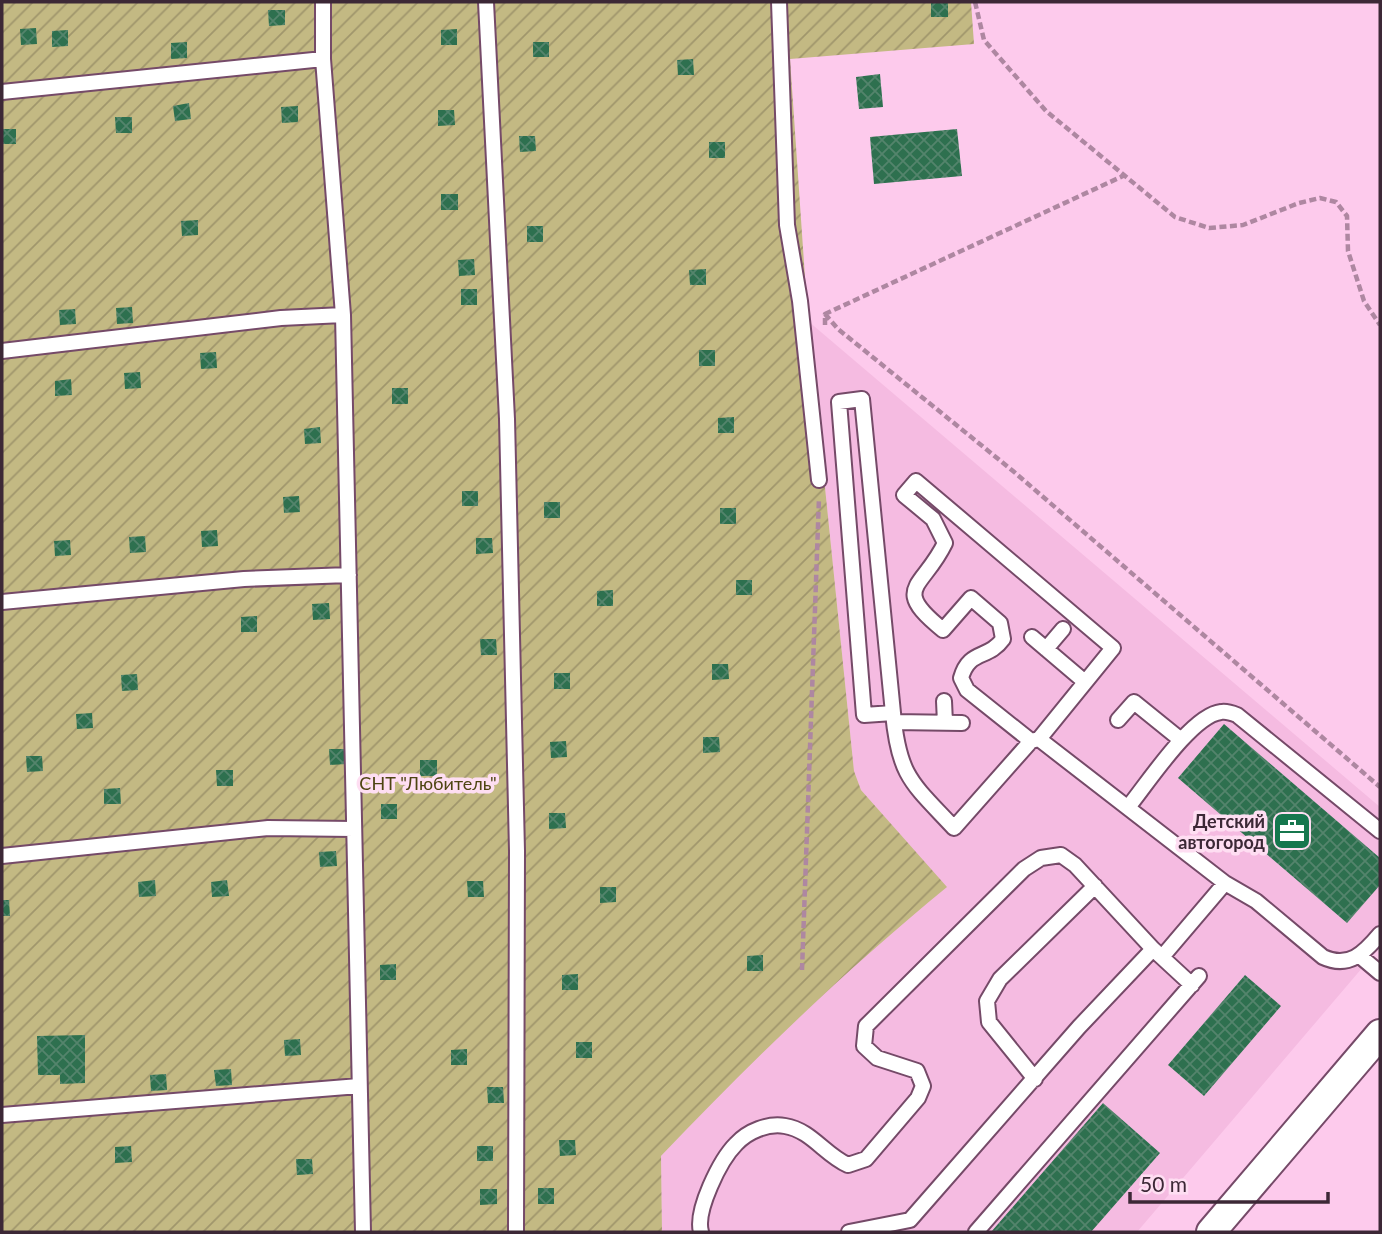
<svg xmlns="http://www.w3.org/2000/svg" width="1382" height="1234" font-family="Lato,sans-serif">
  <defs>
    <pattern id="garden-furrows" width="10" height="10" patternUnits="userSpaceOnUse" patternTransform="scale(1.75)"><rect width="10" height="10" fill="#c3b983"/><path d="M-1 1l2-2M0 10L10 0M9 11l2-2" fill="none" stroke="#a0966c"/></pattern>
    <pattern id="building-cross-hatch" width="8" height="8" patternUnits="userSpaceOnUse" patternTransform="scale(1.75)"><rect width="8" height="8" fill="#2e704f"/><path d="M0 0l8 8M0 8l8-8" fill="none" stroke="#54846c"/></pattern>
  </defs>
  <rect width="100%" height="100%" fill="#fdcaec"/>
  <path fill="#f5bbe1" d="M 808,321 L 1380,807 L 1380,947 L 1137,1232 L 662,1232 L 661,1156 L 769,1043 L 859,959 L 946,887 L 861,790 L 854,771 Z"/>
  <path fill="url(#garden-furrows)" d="M 2,2 L 971,2 L 974,44 L 790,59 L 808,321 L 854,771 L 861,790 L 947,887 C 843,972 753,1060 661,1156 L 662,1232 L 2,1232 Z"/>
  <path fill="url(#building-cross-hatch)" d="M 931,2 L 948,2 L 948,17 L 931,17 Z
    M 268,10 L 285,10 L 285,25 L 269,26 Z
    M 36,28 L 37,44 L 21,45 L 20,29 Z
    M 457,29 L 457,45 L 441,45 L 441,30 Z
    M 68,30 L 68,46 L 52,47 L 52,31 Z
    M 187,42 L 187,58 L 171,59 L 171,43 Z
    M 533,42 L 549,42 L 549,57 L 533,57 Z
    M 693,59 L 694,75 L 678,75 L 677,60 Z
    M 880,74 L 883,107 L 859,109 L 856,77 Z
    M 189,103 L 191,119 L 175,121 L 173,106 Z
    M 298,106 L 298,122 L 282,123 L 281,107 Z
    M 438,110 L 454,110 L 455,125 L 438,126 Z
    M 115,117 L 132,117 L 132,133 L 116,133 Z
    M 2,129 L 16,129 L 16,144 L 2,144 Z
    M 957,129 L 962,176 L 874,184 L 870,137 Z
    M 519,136 L 535,136 L 536,151 L 520,152 Z
    M 709,142 L 725,142 L 725,158 L 709,158 Z
    M 441,194 L 458,194 L 458,210 L 441,210 Z
    M 198,220 L 198,235 L 182,236 L 181,221 Z
    M 527,226 L 543,226 L 543,242 L 527,242 Z
    M 474,259 L 475,275 L 459,276 L 458,260 Z
    M 706,269 L 706,285 L 690,285 L 689,270 Z
    M 461,289 L 477,289 L 477,305 L 461,305 Z
    M 132,307 L 133,323 L 117,324 L 116,308 Z
    M 75,309 L 76,324 L 60,325 L 59,310 Z
    M 699,350 L 715,350 L 715,366 L 699,366 Z
    M 216,352 L 217,368 L 201,369 L 200,353 Z
    M 140,372 L 141,388 L 125,389 L 124,373 Z
    M 71,379 L 72,395 L 55,396 L 55,381 Z
    M 392,388 L 408,388 L 408,404 L 392,404 Z
    M 734,417 L 734,433 L 718,433 L 718,418 Z
    M 320,427 L 321,443 L 305,444 L 304,429 Z
    M 462,491 L 478,491 L 478,506 L 462,506 Z
    M 299,496 L 300,512 L 284,513 L 283,497 Z
    M 544,502 L 560,502 L 560,518 L 544,518 Z
    M 720,508 L 736,508 L 736,524 L 720,524 Z
    M 217,530 L 218,546 L 202,547 L 201,531 Z
    M 145,536 L 146,552 L 130,553 L 129,537 Z
    M 476,538 L 492,538 L 493,553 L 476,554 Z
    M 70,540 L 71,555 L 55,556 L 54,541 Z
    M 736,580 L 752,580 L 752,595 L 736,595 Z
    M 613,590 L 613,606 L 597,606 L 597,591 Z
    M 329,603 L 330,619 L 313,620 L 312,604 Z
    M 257,616 L 257,632 L 241,632 L 241,617 Z
    M 480,639 L 496,639 L 497,655 L 481,655 Z
    M 712,664 L 728,664 L 729,679 L 712,680 Z
    M 554,673 L 570,673 L 570,689 L 554,689 Z
    M 137,674 L 138,690 L 122,691 L 121,675 Z
    M 92,713 L 93,728 L 77,729 L 76,714 Z
    M 1224,724 L 1380,858 L 1380,885 L 1347,923 L 1178,778 Z
    M 703,737 L 719,737 L 720,752 L 703,753 Z
    M 566,741 L 567,757 L 551,758 L 550,742 Z
    M 329,749 L 346,749 L 347,764 L 330,765 Z
    M 26,756 L 42,756 L 43,771 L 27,772 Z
    M 420,760 L 437,760 L 437,776 L 420,776 Z
    M 216,770 L 233,770 L 233,786 L 217,786 Z
    M 120,788 L 121,804 L 104,804 L 104,789 Z
    M 381,804 L 397,804 L 397,819 L 381,819 Z
    M 549,813 L 565,813 L 566,828 L 549,829 Z
    M 336,851 L 337,866 L 320,867 L 319,852 Z
    M 155,880 L 156,896 L 139,897 L 138,882 Z
    M 227,880 L 229,896 L 212,897 L 211,882 Z
    M 467,881 L 483,881 L 484,897 L 468,897 Z
    M 600,887 L 616,887 L 616,902 L 600,903 Z
    M 2,900 L 9,900 L 10,916 L 2,916 Z
    M 763,955 L 763,971 L 747,971 L 747,956 Z
    M 396,964 L 396,980 L 380,980 L 380,965 Z
    M 578,974 L 578,990 L 562,990 L 562,975 Z
    M 1245,975 L 1281,1006 L 1204,1096 L 1168,1065 Z
    M 85,1035 L 85,1083 L 60,1084 L 60,1075 L 38,1075 L 37,1036 Z
    M 300,1039 L 301,1055 L 285,1056 L 284,1040 Z
    M 576,1042 L 592,1042 L 592,1058 L 576,1058 Z
    M 467,1049 L 467,1065 L 451,1065 L 451,1050 Z
    M 231,1069 L 232,1085 L 216,1086 L 214,1070 Z
    M 166,1074 L 167,1090 L 151,1091 L 150,1075 Z
    M 487,1087 L 503,1087 L 504,1103 L 488,1103 Z
    M 1103,1103 L 1160,1153 L 1091,1232 L 991,1232 Z
    M 559,1140 L 575,1140 L 576,1155 L 560,1156 Z
    M 131,1146 L 132,1162 L 115,1163 L 115,1147 Z
    M 477,1146 L 493,1146 L 493,1161 L 477,1161 Z
    M 296,1159 L 312,1159 L 313,1174 L 297,1175 Z
    M 538,1188 L 554,1188 L 554,1204 L 538,1204 Z
    M 480,1189 L 497,1189 L 497,1204 L 480,1205 Z"/>
  <g fill="none" stroke-linecap="round" stroke-linejoin="round">
    <defs>
      <path id="service" d="M 323,2 L 323,59 L 343,315 L 363,1232
        M 486,2 L 507,419 L 517,851 L 516,1232
        M 779,2 L 787,225 L 800,301 L 819,480
        M 2,92 L 323,59
        M 2,351 L 281,318 L 343,315
        M 2,602 L 244,579 L 349,575
        M 1032,637 L 1085,682
        M 1046,649 L 1063,629
        M 944,701 L 945,723
        M 893,713 L 864,715 L 839,402 L 862,399 L 893,713 C 899,777 912,783 954,828 L 1031,741 L 1039,739 L 1113,648 L 916,481 L 904,495 L 933,519 L 945,543 C 923,589 890,587 943,630 L 971,598 L 1000,623 L 1003,639 C 988,660 969,649 961,678 L 967,690 L 1031,741
        M 1118,720 L 1134,702 L 1181,740
        M 894,722 L 962,723
        M 1039,739 L 1225,883 L 1256,901 L 1323,957 C 1349,969 1364,953 1380,934
        M 1129,806 C 1147,784 1192,715 1221,712 C 1226,711 1232,713 1237,715 L 1380,831
        M 2,856 L 268,828 L 354,829
        M 1162,957 L 1225,883
        M 1361,957 L 1380,973
        M 1035,1079 L 989,1022 L 987,1001 L 1000,979 L 1095,886
        M 2,1115 L 359,1086
        M 701,1232 C 695,1211 720,1160 736,1144 C 748,1131 768,1123 785,1126 C 811,1130 825,1155 848,1165 L 866,1159 L 918,1098 L 923,1086 L 917,1071 L 877,1058 L 864,1046 L 866,1026 L 1024,869 L 1041,858 L 1061,855 L 1075,865 L 1153,949 L 1192,985
        M 849,1232 L 910,1220 L 1079,1027 L 1153,949
        M 976,1232 L 1199,976"/>
      <path id="minor" d="M 1211,1232 L 1380,1034"/>
    </defs>
    <use href="#service" stroke="#754a68" stroke-width="18"/>
    <use href="#minor" stroke="#754a68" stroke-width="32"/>
    <path stroke="#ae87a1" stroke-width="4.5" stroke-dasharray="7 3.5" stroke-linecap="butt" d="M 975,2 L 984,40 L 1046,111 L 1175,217 L 1209,228 L 1243,225 L 1299,203 L 1320,198 L 1336,202 L 1347,216 L 1348,251 L 1364,301 L 1380,325
      M 825,314 L 838,329 L 1013,471 L 1380,787
      M 825,325 L 825,314 L 1123,176
      M 802,970 L 819,498"/>
    <use href="#service" stroke="#fff" stroke-width="14"/>
    <use href="#minor" stroke="#fff" stroke-width="28"/>
  </g>
  <defs>
    <symbol id="office-square" viewBox="-11 -11 22 22"><rect x="-9" y="-9" width="18" height="18" rx="4" fill="#16774e" stroke="#fedef2"/><path d="M-6-3h4V-5.5h4V-3h4V5H-6ZM-1-4.5V-3h2v-1.5ZM-6 0V1H6V0Z" fill="#fff"/></symbol>
  </defs>
  <g fill-rule="evenodd">
    <use href="#office-square" x="1270" y="809" width="44" height="44"/>
  </g>
  <g text-anchor="middle" dominant-baseline="central" stroke-width="7" stroke-linejoin="round" paint-order="stroke">
    <g font-size="18" fill="#4d4411" stroke="#fedef2">
      <text x="428" y="783">СНТ "Любитель"</text>
    </g>
    <g font-size="18" font-weight="bold" fill="#3c2836" stroke="#fedef2" text-anchor="end">
      <text x="1265" y="821">Детский<tspan x="1265" dy="21">автогород</tspan></text>
    </g>
  </g>
  <rect width="1382" height="1234" fill="none" stroke="#3c2836" stroke-width="7"/>
  <path d="M1130 1192v10h198v-10" fill="none" stroke="#3c2836" stroke-width="3.5"/>
  <text x="1140" y="1192" font-size="21" fill="#3c2836" stroke="#fedef2" stroke-width="5" paint-order="stroke">50 m</text>
</svg>
